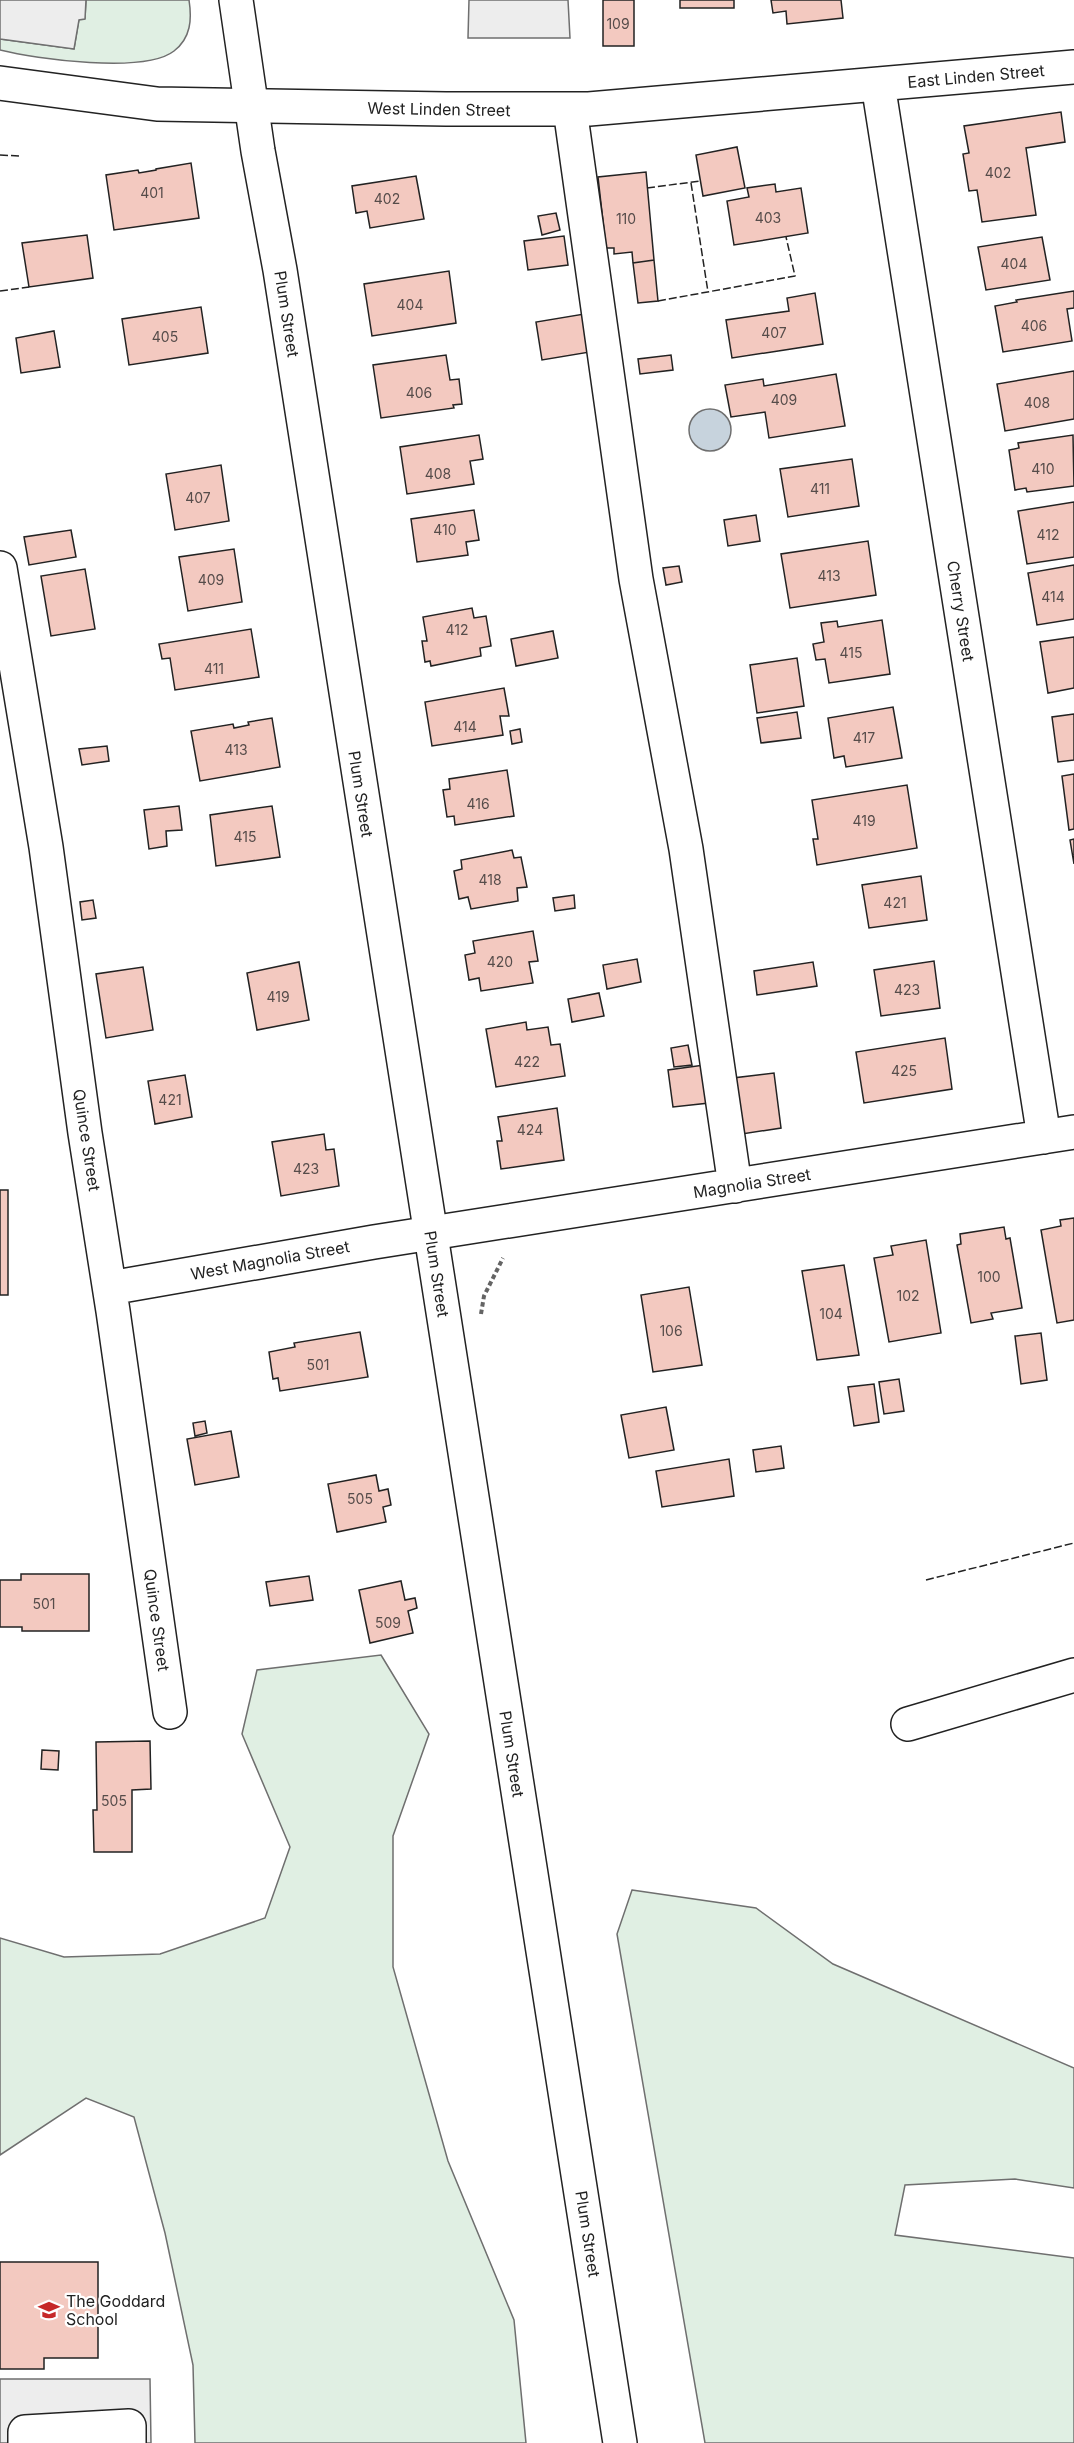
<svg xmlns="http://www.w3.org/2000/svg" width="1074" height="2443" font-family="Inter,sans-serif">
  <rect width="100%" height="100%" fill="#fff"/>
  <path fill="#e0efe3" stroke="#6f6f6f" stroke-width="1.5" d="M 86,0 L 189,0 C 192,19 191,38 174,51 C 145,74 36,59 0,50 L 0,39 L 74,49 L 79,19 L 85,18 Z
    M 381,1655 L 429,1734 L 393,1836 L 393,1967 L 448,2161 L 514,2320 L 526,2443 L 195,2443 L 193,2365 L 165,2233 L 134,2117 L 86,2098 L 0,2155 L 0,1938 L 64,1957 L 160,1954 L 265,1918 L 290,1847 L 242,1734 L 257,1670 Z
    M 632,1890 L 756,1908 L 833,1964 L 1074,2068 L 1074,2188 L 1015,2179 L 905,2185 L 895,2235 L 1074,2258 L 1074,2443 L 705,2443 L 617,1934 Z"/>
  <path fill="#ededed" stroke="#6f6f6f" stroke-width="1.5" d="M 0,0 L 86,0 L 85,19 L 79,20 L 74,49 L 0,39 Z
    M 469,0 L 568,0 L 570,38 L 468,38 Z
    M 0,2379 L 150,2379 L 151,2443 L 0,2443 Z"/>
  <path fill="#c7d3dd" stroke="#6f6f6f" stroke-width="1.5" d="M689 430a21 21 0 1 1 42 0a21 21 0 1 1-42 0Z"/>
  <path fill="#f3c9c0" stroke="#222" stroke-width="1.5" d="M 603,0 L 634,0 L 634,46 L 603,46 Z
    M 680,0 L 734,0 L 734,8 L 680,8 Z
    M 771,0 L 841,0 L 843,18 L 787,24 L 786,11 L 773,13 Z
    M 1061,112 L 1065,142 L 1026,148 L 1036,215 L 982,222 L 977,190 L 969,191 L 963,154 L 969,153 L 964,126 Z
    M 737,147 L 745,188 L 703,196 L 696,155 Z
    M 191,163 L 199,218 L 114,230 L 106,175 L 138,170 L 139,173 L 156,170 L 156,169 Z
    M 646,172 L 654,260 L 633,263 L 632,252 L 614,254 L 614,248 L 606,248 L 598,177 Z
    M 416,176 L 424,219 L 370,228 L 367,211 L 356,213 L 352,186 Z
    M 775,184 L 776,192 L 801,188 L 808,233 L 734,245 L 727,201 L 749,197 L 747,188 Z
    M 556,213 L 560,230 L 542,235 L 538,216 Z
    M 87,235 L 93,278 L 29,287 L 22,243 Z
    M 564,236 L 568,265 L 528,270 L 524,241 Z
    M 1042,237 L 1050,280 L 986,290 L 978,247 Z
    M 654,260 L 658,301 L 638,303 L 633,263 Z
    M 449,271 L 456,323 L 372,336 L 364,284 Z
    M 1074,291 L 1074,308 L 1067,309 L 1072,341 L 1003,352 L 995,306 L 1017,302 L 1016,300 Z
    M 815,293 L 823,344 L 732,358 L 726,320 L 789,311 L 787,298 Z
    M 201,307 L 208,353 L 129,365 L 122,319 Z
    M 584,314 L 590,352 L 542,360 L 536,322 Z
    M 54,331 L 60,367 L 21,373 L 16,338 Z
    M 446,355 L 450,380 L 459,379 L 462,404 L 453,405 L 454,408 L 381,418 L 373,365 Z
    M 671,355 L 673,370 L 640,374 L 638,359 Z
    M 1074,371 L 1074,419 L 1005,431 L 997,384 Z
    M 836,374 L 845,426 L 769,438 L 765,412 L 731,417 L 725,385 L 763,379 L 764,386 Z
    M 479,435 L 483,459 L 470,461 L 474,484 L 407,494 L 400,447 Z
    M 1073,435 L 1074,486 L 1027,492 L 1026,488 L 1015,490 L 1009,450 L 1019,448 L 1018,443 Z
    M 852,459 L 859,506 L 788,517 L 780,469 Z
    M 221,465 L 229,521 L 175,530 L 166,474 Z
    M 1074,502 L 1074,557 L 1027,564 L 1018,511 Z
    M 474,510 L 479,540 L 466,542 L 468,555 L 417,562 L 411,519 Z
    M 756,515 L 760,541 L 728,546 L 724,520 Z
    M 71,530 L 76,557 L 29,565 L 24,537 Z
    M 868,541 L 876,595 L 790,608 L 781,554 Z
    M 234,549 L 242,602 L 188,611 L 179,557 Z
    M 1074,565 L 1074,619 L 1037,625 L 1028,573 Z
    M 679,566 L 682,582 L 666,585 L 663,568 Z
    M 85,569 L 95,629 L 51,636 L 41,576 Z
    M 472,608 L 474,618 L 486,616 L 491,646 L 480,648 L 481,656 L 431,666 L 430,661 L 425,662 L 422,641 L 427,641 L 423,617 Z
    M 882,620 L 890,674 L 829,683 L 825,659 L 816,660 L 813,644 L 824,642 L 821,623 L 837,621 L 838,627 Z
    M 251,629 L 259,677 L 175,690 L 170,658 L 162,659 L 159,644 Z
    M 553,631 L 558,658 L 516,666 L 511,639 Z
    M 1074,637 L 1074,688 L 1048,693 L 1040,642 Z
    M 797,658 L 804,706 L 757,713 L 750,665 Z
    M 504,688 L 509,716 L 500,716 L 503,735 L 432,746 L 425,702 Z
    M 893,707 L 902,758 L 846,767 L 844,756 L 834,758 L 828,718 Z
    M 797,712 L 801,738 L 761,743 L 757,718 Z
    M 1074,714 L 1074,760 L 1058,762 L 1052,717 Z
    M 272,718 L 280,767 L 200,781 L 191,731 L 233,724 L 234,728 L 249,725 L 248,722 Z
    M 520,729 L 522,742 L 512,744 L 510,731 Z
    M 107,746 L 109,761 L 82,765 L 79,749 Z
    M 507,770 L 514,816 L 455,825 L 454,816 L 447,817 L 443,790 L 450,789 L 449,779 Z
    M 1074,774 L 1074,829 L 1069,830 L 1062,776 Z
    M 907,785 L 917,848 L 817,865 L 813,839 L 818,839 L 812,800 Z
    M 179,806 L 182,830 L 166,831 L 167,846 L 149,849 L 144,810 Z
    M 272,806 L 280,857 L 216,866 L 210,815 Z
    M 1074,839 L 1074,864 L 1070,840 Z
    M 512,850 L 514,858 L 521,857 L 527,887 L 517,888 L 518,901 L 471,909 L 468,897 L 459,899 L 454,871 L 462,869 L 461,860 Z
    M 921,876 L 927,920 L 869,928 L 862,885 Z
    M 574,895 L 575,908 L 555,911 L 553,898 Z
    M 93,900 L 96,918 L 82,920 L 80,902 Z
    M 533,931 L 538,961 L 529,962 L 533,983 L 481,991 L 479,978 L 469,980 L 465,955 L 475,953 L 473,941 Z
    M 637,959 L 641,982 L 607,989 L 603,965 Z
    M 934,961 L 940,1008 L 881,1016 L 874,970 Z
    M 299,962 L 309,1020 L 257,1030 L 247,973 Z
    M 813,962 L 817,986 L 757,995 L 754,971 Z
    M 143,967 L 153,1030 L 106,1038 L 96,974 Z
    M 599,993 L 604,1016 L 572,1022 L 568,999 Z
    M 526,1022 L 527,1030 L 548,1027 L 551,1045 L 560,1044 L 565,1076 L 496,1087 L 486,1029 Z
    M 945,1038 L 952,1089 L 864,1103 L 856,1052 Z
    M 688,1045 L 692,1065 L 674,1067 L 671,1048 Z
    M 704,1065 L 709,1103 L 673,1107 L 668,1070 Z
    M 774,1073 L 781,1128 L 742,1134 L 733,1078 Z
    M 185,1075 L 192,1117 L 155,1124 L 148,1081 Z
    M 557,1108 L 564,1160 L 501,1169 L 497,1141 L 502,1141 L 498,1117 Z
    M 324,1134 L 326,1150 L 334,1149 L 339,1186 L 281,1196 L 272,1142 Z
    M 0,1190 L 8,1190 L 8,1295 L 0,1295 Z
    M 1074,1218 L 1074,1320 L 1057,1323 L 1041,1230 L 1061,1226 L 1060,1220 Z
    M 1004,1227 L 1006,1239 L 1010,1238 L 1022,1308 L 991,1313 L 993,1319 L 971,1323 L 957,1245 L 961,1244 L 960,1234 Z
    M 926,1240 L 941,1333 L 889,1342 L 874,1258 L 893,1255 L 891,1246 Z
    M 844,1265 L 859,1355 L 817,1360 L 802,1271 Z
    M 689,1287 L 702,1365 L 653,1372 L 641,1295 Z
    M 360,1332 L 368,1377 L 280,1391 L 278,1378 L 273,1379 L 269,1352 L 295,1347 L 294,1343 Z
    M 1041,1333 L 1047,1380 L 1021,1384 L 1015,1336 Z
    M 899,1379 L 904,1411 L 884,1414 L 879,1382 Z
    M 874,1384 L 879,1422 L 854,1426 L 848,1387 Z
    M 666,1407 L 674,1450 L 629,1458 L 621,1415 Z
    M 205,1421 L 207,1433 L 195,1436 L 193,1423 Z
    M 231,1431 L 239,1477 L 195,1485 L 187,1439 Z
    M 781,1446 L 784,1468 L 756,1472 L 753,1450 Z
    M 729,1459 L 734,1496 L 662,1507 L 656,1471 Z
    M 376,1475 L 379,1491 L 388,1489 L 391,1505 L 383,1507 L 386,1522 L 337,1532 L 328,1484 Z
    M 21,1574 L 89,1574 L 89,1631 L 22,1631 L 22,1627 L 0,1627 L 0,1580 L 21,1580 Z
    M 309,1576 L 313,1600 L 270,1606 L 266,1582 Z
    M 401,1581 L 405,1600 L 415,1598 L 417,1608 L 408,1611 L 413,1633 L 370,1643 L 359,1590 Z
    M 150,1741 L 151,1789 L 132,1790 L 132,1852 L 94,1852 L 93,1810 L 97,1810 L 96,1742 Z
    M 42,1750 L 59,1751 L 58,1770 L 41,1769 Z
    M 0,2262 L 98,2262 L 98,2358 L 44,2358 L 44,2369 L 0,2369 Z"/>
  <g fill="none" stroke-linecap="round" stroke-linejoin="round">
    <defs>
      <path id="minor" d="M 0,83 L 157,104 L 446,109 L 589,109 L 1074,67
        M 878,84 L 1044,1137
        M 570,109 L 636,579 L 686,849 L 735,1186
        M 0,568 L 46,847 L 85,1133 L 113,1311 L 170,1712
        M 110,1288 L 374,1242 L 1074,1132
        M 908,1724 L 1074,1675
        M 25,2443 L 25,2432 L 129,2426 L 129,2443"/>
      <path id="major" d="M 236,0 L 258,151 L 280,270 L 620,2443"/>
    </defs>
    <use href="#minor" stroke="#222" stroke-width="36"/>
    <use href="#major" stroke="#222" stroke-width="36"/>
    <path stroke="#646464" stroke-width="4" stroke-dasharray="4.5 3" stroke-linecap="butt" d="M 481,1314 L 484,1296 L 503,1258"/>
    <use href="#minor" stroke="#fff" stroke-width="33"/>
    <use href="#major" stroke="#fff" stroke-width="33"/>
    <path stroke="#222" stroke-width="1.5" stroke-dasharray="8 3" stroke-linecap="butt" d="M 0,155 L 21,156
      M 691,183 L 708,292
      M 647,188 L 700,181
      M 0,291 L 29,287
      M 658,301 L 795,276 L 786,237
      M 926,1580 L 1074,1543"/>
  </g>
  <defs>
    <symbol id="school-bare" viewBox="-9 -9 18 18"><path d="M0-5L7-2L0 1L-7-2ZM-4 1L0 2.5L4 1V4Q0 6-4 4Z" fill="#c62828" stroke="#fff" stroke-width="2.5" paint-order="stroke"/></symbol>
  </defs>
  <g fill-rule="evenodd">
    <use href="#school-bare" x="34" y="2295" width="30" height="30"/>
  </g>
  <g text-anchor="middle" dominant-baseline="central" stroke-width="4.5" stroke-linejoin="round" paint-order="stroke">
    <g font-size="14" fill="#564c4a">
      <text x="618" y="23">109</text>
      <text x="998" y="172">402</text>
      <text x="152" y="192">401</text>
      <text x="387" y="198">402</text>
      <text x="768" y="217">403</text>
      <text x="626" y="218">110</text>
      <text x="1014" y="263">404</text>
      <text x="410" y="304">404</text>
      <text x="1034" y="325">406</text>
      <text x="774" y="332">407</text>
      <text x="165" y="336">405</text>
      <text x="419" y="392">406</text>
      <text x="784" y="399">409</text>
      <text x="1037" y="402">408</text>
      <text x="1043" y="468">410</text>
      <text x="438" y="473">408</text>
      <text x="820" y="488">411</text>
      <text x="198" y="497">407</text>
      <text x="445" y="529">410</text>
      <text x="1048" y="534">412</text>
      <text x="829" y="575">413</text>
      <text x="211" y="579">409</text>
      <text x="1053" y="596">414</text>
      <text x="457" y="629">412</text>
      <text x="851" y="652">415</text>
      <text x="214" y="668">411</text>
      <text x="465" y="726">414</text>
      <text x="864" y="737">417</text>
      <text x="236" y="749">413</text>
      <text x="478" y="803">416</text>
      <text x="864" y="820">419</text>
      <text x="245" y="836">415</text>
      <text x="490" y="879">418</text>
      <text x="895" y="902">421</text>
      <text x="500" y="961">420</text>
      <text x="907" y="989">423</text>
      <text x="278" y="996">419</text>
      <text x="527" y="1061">422</text>
      <text x="904" y="1070">425</text>
      <text x="170" y="1099">421</text>
      <text x="530" y="1129">424</text>
      <text x="306" y="1168">423</text>
      <text x="989" y="1276">100</text>
      <text x="908" y="1295">102</text>
      <text x="831" y="1313">104</text>
      <text x="671" y="1330">106</text>
      <text x="318" y="1364">501</text>
      <text x="360" y="1498">505</text>
      <text x="44" y="1603">501</text>
      <text x="388" y="1622">509</text>
      <text x="114" y="1800">505</text>
    </g>
    <g font-size="16" fill="#222" stroke="#fff">
      <text transform="translate(976 76) rotate(-5)">East Linden Street</text>
      <text transform="translate(439 109) rotate(1)">West Linden Street</text>
      <text transform="translate(287 314) rotate(81)">Plum Street</text>
      <text transform="translate(961 611) rotate(81)">Cherry Street</text>
      <text transform="translate(361 794) rotate(81)">Plum Street</text>
      <text transform="translate(87 1140) rotate(81)">Quince Street</text>
      <text transform="translate(752 1183) rotate(-9)">Magnolia Street</text>
      <text transform="translate(270 1260) rotate(-10)">West Magnolia Street</text>
      <text transform="translate(437 1274) rotate(81)">Plum Street</text>
      <text transform="translate(157 1620) rotate(82)">Quince Street</text>
      <text transform="translate(512 1754) rotate(81)">Plum Street</text>
      <text transform="translate(588 2234) rotate(81)">Plum Street</text>
    </g>
    <g font-size="16" fill="#222" stroke="#fff" text-anchor="start">
      <text x="66" y="2301">The Goddard<tspan x="66" dy="18">School</tspan></text>
    </g>
  </g>
</svg>
